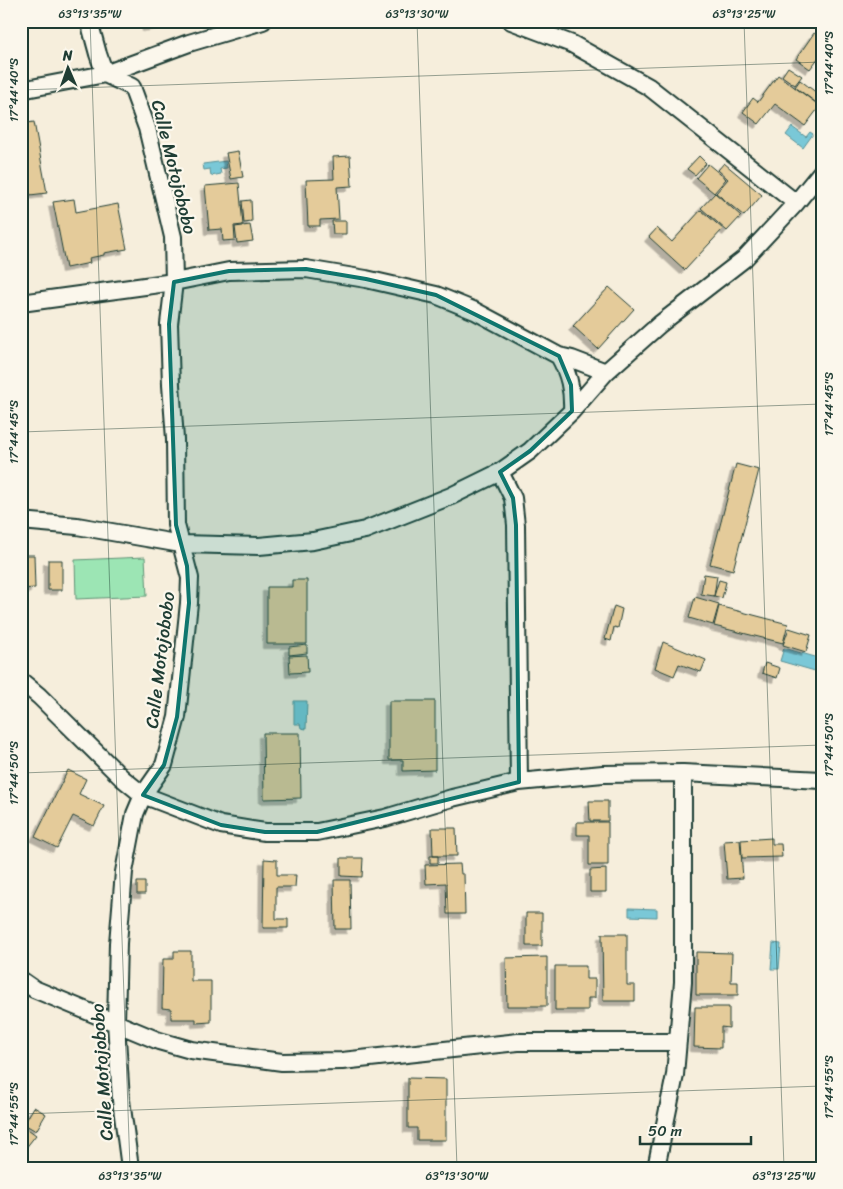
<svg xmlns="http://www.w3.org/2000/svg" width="843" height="1189" font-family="Sriracha,sans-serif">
  <defs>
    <filter id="shadow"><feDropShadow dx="-4.5" dy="4.5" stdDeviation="0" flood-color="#0004"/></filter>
  </defs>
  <rect width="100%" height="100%" fill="#f6eedc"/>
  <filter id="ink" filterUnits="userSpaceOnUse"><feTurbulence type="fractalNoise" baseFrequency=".02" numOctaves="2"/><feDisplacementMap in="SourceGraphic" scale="10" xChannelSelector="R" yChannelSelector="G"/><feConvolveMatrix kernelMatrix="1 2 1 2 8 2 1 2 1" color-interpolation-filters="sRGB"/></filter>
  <g filter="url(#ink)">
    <path fill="#9ce5b4" stroke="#5e9174" d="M 145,557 L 147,596 L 76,599 L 75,560 Z"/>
    <path fill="#7ac8d7" stroke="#569096" d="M 792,127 L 806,137 L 810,132 L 813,134 L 803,148 L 786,135 Z
      M 226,161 L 227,168 L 220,169 L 221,174 L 211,176 L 210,169 L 204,170 L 203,164 Z
      M 784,648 L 822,659 L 822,673 L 780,661 Z
      M 294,701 L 307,701 L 306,729 L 301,728 L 300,724 L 294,724 Z
      M 629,908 L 657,909 L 657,917 L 629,916 Z
      M 773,943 L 781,944 L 779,969 L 771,969 Z"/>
    <path fill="#e4cb9a" stroke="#1f3d34" filter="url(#shadow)" d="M 146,21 L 179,21 L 179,22 L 147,27 Z
      M 814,33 L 822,38 L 822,53 L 810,69 L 796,59 Z
      M 788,67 L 802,76 L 795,85 L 782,76 Z
      M 778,75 L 820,106 L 805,126 L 775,104 L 759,124 L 743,112 L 753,98 L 758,102 Z
      M 800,80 L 822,97 L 822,107 L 795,87 Z
      M 34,122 L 47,193 L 30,195 L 21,141 L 21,124 Z
      M 238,151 L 243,177 L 231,179 L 226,153 Z
      M 350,156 L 352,186 L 337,187 L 339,219 L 320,220 L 320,226 L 308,226 L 306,180 L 334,179 L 333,157 Z
      M 699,156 L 706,163 L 695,175 L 687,169 Z
      M 724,163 L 762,195 L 744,216 L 716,193 L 728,179 L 718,170 Z
      M 708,164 L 726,179 L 714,193 L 696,178 Z
      M 239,183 L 243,225 L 234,226 L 235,240 L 223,241 L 222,229 L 209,230 L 205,186 Z
      M 715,193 L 741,216 L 727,231 L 701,208 Z
      M 74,199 L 76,212 L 118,204 L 127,249 L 104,253 L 104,255 L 89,258 L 90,263 L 66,268 L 53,202 Z
      M 251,200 L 252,222 L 244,223 L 242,201 Z
      M 701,210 L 723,229 L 685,270 L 649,237 L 657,228 L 672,242 Z
      M 332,221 L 346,221 L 346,234 L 333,234 Z
      M 250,225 L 253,241 L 237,243 L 235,227 Z
      M 609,287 L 634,309 L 598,349 L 573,326 Z
      M 736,464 L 759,470 L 733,570 L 710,564 Z
      M 21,555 L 34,555 L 35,588 L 21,589 Z
      M 48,560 L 62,560 L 62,590 L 48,590 Z
      M 704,574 L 717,576 L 714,596 L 701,594 Z
      M 292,580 L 307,580 L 307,644 L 267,644 L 267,587 L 292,587 Z
      M 719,580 L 726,582 L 722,598 L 714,596 Z
      M 695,597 L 719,604 L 713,625 L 689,618 Z
      M 614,606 L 622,609 L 618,628 L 614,627 L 611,641 L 605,639 Z
      M 719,606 L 788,624 L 783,643 L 714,626 Z
      M 789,628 L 811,635 L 806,652 L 783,645 Z
      M 663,642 L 706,660 L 701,672 L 679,664 L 674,676 L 655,668 Z
      M 307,645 L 307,653 L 289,655 L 289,647 Z
      M 307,655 L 308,672 L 290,673 L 289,656 Z
      M 765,663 L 780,668 L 777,678 L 762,673 Z
      M 389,701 L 435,701 L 435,770 L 403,771 L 403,760 L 389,760 Z
      M 263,733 L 300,733 L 301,798 L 264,799 Z
      M 68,770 L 86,779 L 79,794 L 104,806 L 94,826 L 73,816 L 57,848 L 35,837 Z
      M 589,801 L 608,801 L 608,821 L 590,821 Z
      M 577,822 L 608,822 L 608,865 L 589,865 L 589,835 L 577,835 Z
      M 432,828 L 456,828 L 457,856 L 433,856 Z
      M 772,838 L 772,844 L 781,844 L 782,857 L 742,858 L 741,840 Z
      M 740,840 L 743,878 L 727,879 L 724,841 Z
      M 430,856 L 438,856 L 438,863 L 430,863 Z
      M 341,858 L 363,858 L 362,877 L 341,876 Z
      M 264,859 L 277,860 L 277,875 L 296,875 L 295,887 L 276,887 L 276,919 L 288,919 L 288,928 L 263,928 Z
      M 460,864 L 461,874 L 464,874 L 465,914 L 447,914 L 446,883 L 426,884 L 425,865 Z
      M 606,869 L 606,892 L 590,892 L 590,870 Z
      M 334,880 L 350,880 L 351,929 L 335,929 Z
      M 137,882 L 145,882 L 145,894 L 137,894 Z
      M 526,913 L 542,913 L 542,946 L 526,946 Z
      M 602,934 L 627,934 L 627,985 L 635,985 L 635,1001 L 603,1001 Z
      M 174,951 L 191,951 L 191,981 L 211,981 L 211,1022 L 196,1023 L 196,1019 L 171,1019 L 171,1009 L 162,1008 L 163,959 L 174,959 Z
      M 696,952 L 732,953 L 731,982 L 738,982 L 738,995 L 696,995 Z
      M 547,957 L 547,1006 L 507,1006 L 506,958 Z
      M 555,966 L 586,966 L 586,979 L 595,979 L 595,998 L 588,998 L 588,1010 L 555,1010 Z
      M 695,1007 L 729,1007 L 729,1028 L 721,1027 L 721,1048 L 694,1047 Z
      M 408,1078 L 446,1079 L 446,1140 L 417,1140 L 417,1128 L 408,1128 Z
      M 34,1107 L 46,1114 L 36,1131 L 24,1124 Z
      M 21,1124 L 36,1135 L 21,1154 Z"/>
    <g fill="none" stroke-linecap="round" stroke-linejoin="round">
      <defs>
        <path id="street" d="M 89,21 L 98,54 L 105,74 L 132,87 L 147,128 L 173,237 L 174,282 L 169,324 L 171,385 L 175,439 L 176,525 L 190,578 L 189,603 L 177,717 L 164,765 L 143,795 L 135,814 L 124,872 L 118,943 L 116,1022 L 121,1100 L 130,1168
          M 511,21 L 572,44 L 649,87 L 796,203
          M 21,90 L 105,74 L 189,43 L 263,21
          M 21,303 L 174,282 L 229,271 L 306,269 L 366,279 L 436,295 L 475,311 L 559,356 L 572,359 L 606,372
          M 559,356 C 569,374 573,390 572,411
          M 500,472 L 513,498 L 516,525 L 519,782
          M 21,521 L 77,526 L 181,544 L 259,546 L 313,541 L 365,530 L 451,496 L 500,472 L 530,451 L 572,411 L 606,372 L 660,324 L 744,259 L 796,203 L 822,171
          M 21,681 L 39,696 L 122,778 L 143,795 L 221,825 L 265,832 L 317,832 L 385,818 L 452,798 L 519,782 L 603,774 L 683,773 L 822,780
          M 21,980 L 34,989 L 159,1041 L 191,1050 L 282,1062 L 342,1061 L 518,1042 L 678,1042
          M 656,1168 L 675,1075 L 683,982 L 683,773"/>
      </defs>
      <use href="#street" stroke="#1f3d34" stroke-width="20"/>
      <use href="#street" stroke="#fbf7ec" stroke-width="16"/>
    </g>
  </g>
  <path fill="#0f766e" fill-opacity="0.2" stroke="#0f766e" stroke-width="4" stroke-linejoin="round" d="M 306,269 L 366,279 L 436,295 L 559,356 L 571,385 L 572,411 L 530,451 L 500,472 L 513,498 L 516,525 L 519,782 L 317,832 L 265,832 L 221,825 L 143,795 L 164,765 L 177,717 L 189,603 L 187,566 L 176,525 L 169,324 L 174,282 L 229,271 Z"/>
  <path fill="none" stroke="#1f3d34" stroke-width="1" stroke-opacity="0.45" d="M 90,21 L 130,1168M 417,21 L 457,1168M 744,21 L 784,1168M 21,90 L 822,62M 21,432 L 822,404M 21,773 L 822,745M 21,1114 L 822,1086"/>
  <g text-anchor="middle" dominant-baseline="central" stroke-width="4.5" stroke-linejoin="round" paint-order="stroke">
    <g font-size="18" fill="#1f3d34" stroke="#fbf7ec">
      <text transform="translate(174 167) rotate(76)">Calle Motojobobo</text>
      <text transform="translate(160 660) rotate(-83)">Calle Motojobobo</text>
      <text transform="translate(102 1072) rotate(-94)">Calle Motojobobo</text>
    </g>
  </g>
  <rect width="843" height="1189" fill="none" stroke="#fbf7ec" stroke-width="55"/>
  <g transform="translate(68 68) rotate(358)" stroke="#fbf7ec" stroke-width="4" paint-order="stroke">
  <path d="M0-4L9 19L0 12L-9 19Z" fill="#1f3d34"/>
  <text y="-8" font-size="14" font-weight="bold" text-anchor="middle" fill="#1f3d34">N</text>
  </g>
  <path d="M640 1136v8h111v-8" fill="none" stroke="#1f3d34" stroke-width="2.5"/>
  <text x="648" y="1136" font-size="15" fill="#1f3d34" stroke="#fbf7ec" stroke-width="4" paint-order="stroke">50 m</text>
  <rect x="28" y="28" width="788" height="1134" fill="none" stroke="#1f3d34" stroke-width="2"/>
  <g font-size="12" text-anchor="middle" fill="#1f3d34">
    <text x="90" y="18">63°13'35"W</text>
    <text x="417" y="18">63°13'30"W</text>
    <text x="744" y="18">63°13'25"W</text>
    <text transform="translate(829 63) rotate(-90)" y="4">17°44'40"S</text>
    <text transform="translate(14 90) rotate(-90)" y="4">17°44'40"S</text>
    <text transform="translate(829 404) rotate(-90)" y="4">17°44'45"S</text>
    <text transform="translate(14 432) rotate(-90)" y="4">17°44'45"S</text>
    <text transform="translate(829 745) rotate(-90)" y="4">17°44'50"S</text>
    <text transform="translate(14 773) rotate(-90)" y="4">17°44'50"S</text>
    <text transform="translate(829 1087) rotate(-90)" y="4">17°44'55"S</text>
    <text transform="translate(14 1114) rotate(-90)" y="4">17°44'55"S</text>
    <text x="130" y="1180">63°13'35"W</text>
    <text x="457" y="1180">63°13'30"W</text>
    <text x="784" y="1180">63°13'25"W</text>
  </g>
</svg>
